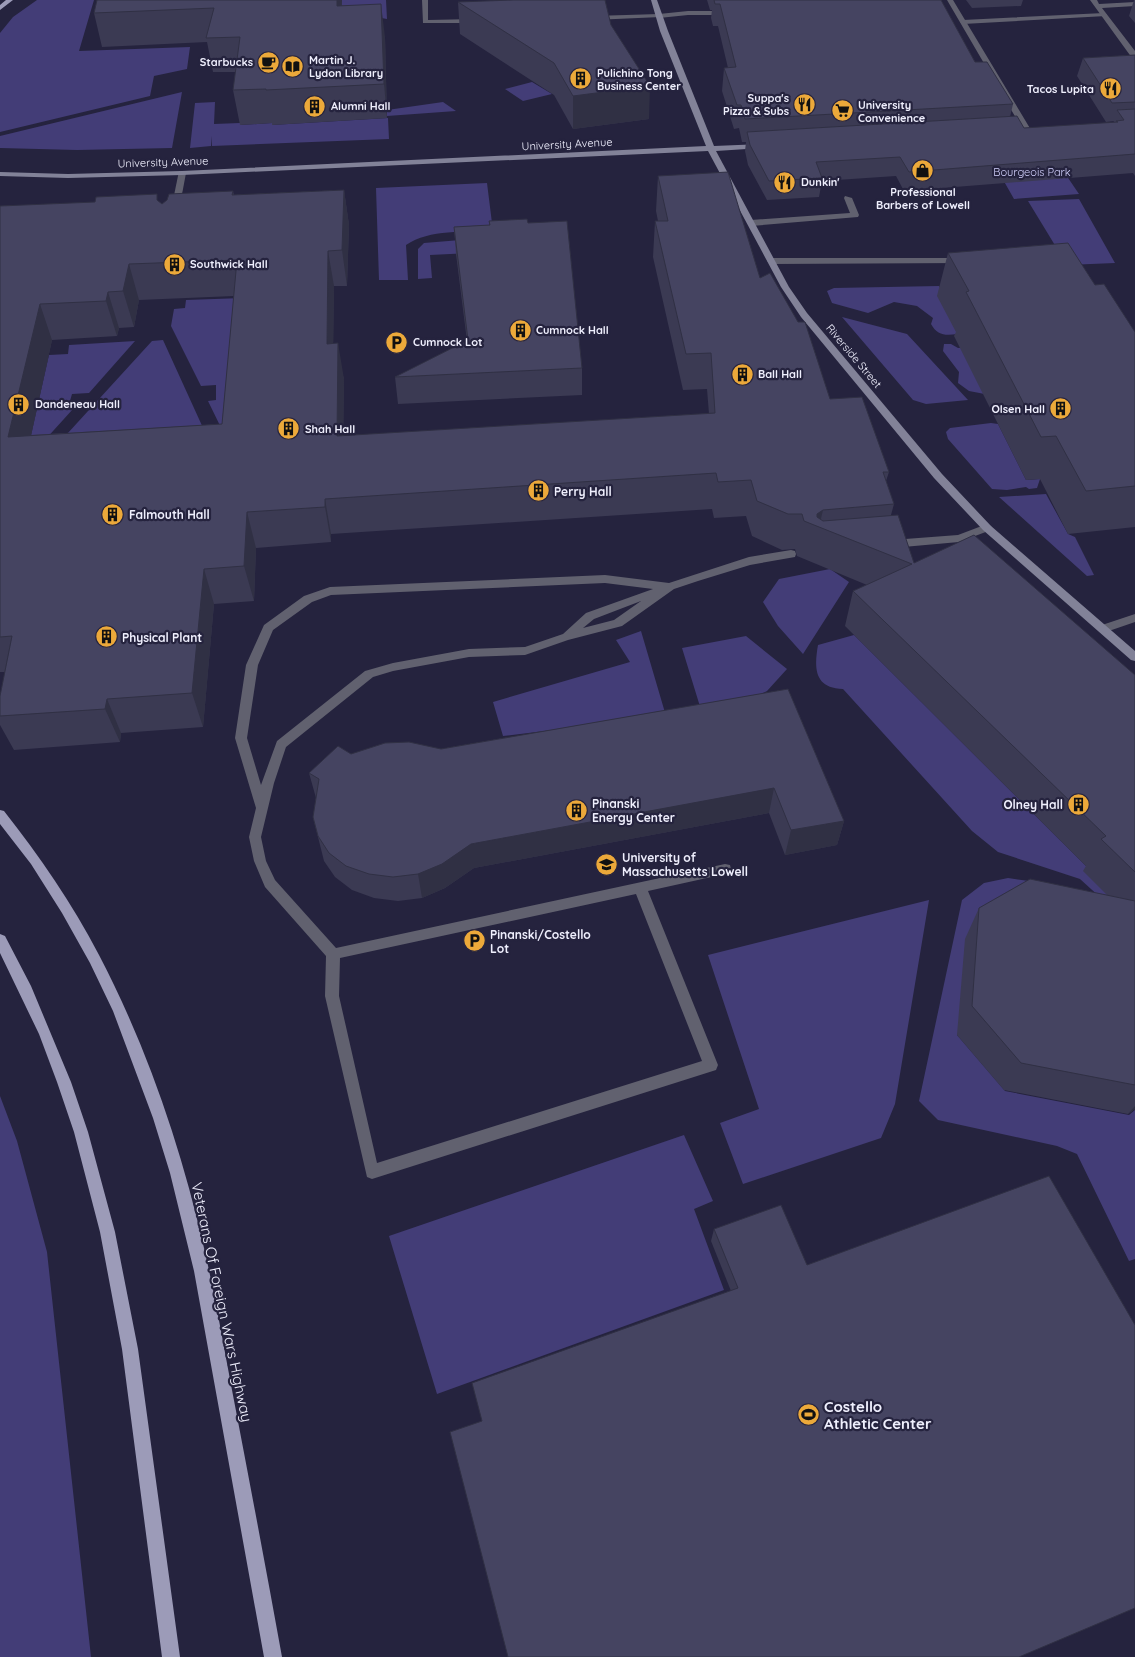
<svg xmlns="http://www.w3.org/2000/svg" width="1135" height="1657" font-family="Quicksand,sans-serif">
  <rect width="100%" height="100%" fill="#25233e"/>
  <path fill="#433d77" d="M 37,0 L 94,0 L 79,51 L 190,47 L 187,69 L 154,76 L 150,96 L 0,132 L 0,33 L 13,17 Z
    M 281,0 L 386,0 L 387,19 Z
    M 532,82 L 552,94 L 523,101 L 505,89 Z
    M 182,92 L 172,148 L 77,150 L 0,148 L 0,136 Z
    M 215,102 L 214,124 L 240,123 L 241,125 L 272,123 L 272,125 L 388,118 L 389,139 L 212,146 L 212,136 L 211,146 L 190,148 L 195,103 Z
    M 443,102 L 456,111 L 387,116 L 387,110 Z
    M 1045,144 L 1079,194 L 1014,199 L 985,148 Z
    M 487,183 L 493,231 C 465,232 430,229 406,245 L 408,280 L 379,280 L 376,188 Z
    M 1079,199 L 1115,263 L 1067,265 L 1028,201 Z
    M 485,238 L 491,252 L 430,255 L 432,278 L 418,279 L 418,249 L 424,243 Z
    M 939,286 L 944,295 L 957,334 C 945,336 937,335 931,324 L 933,318 L 917,306 L 894,302 L 868,313 L 832,303 L 827,291 L 834,288 Z
    M 243,298 L 227,440 L 208,401 L 216,400 L 216,385 L 201,386 L 171,326 L 174,309 L 185,308 L 186,300 Z
    M 842,317 L 907,334 L 968,400 L 926,404 L 913,400 Z
    M 163,340 L 209,441 L 46,457 L 152,341 Z
    M 135,341 L 89,393 L 72,394 L 68,408 L 73,409 L 34,452 L 27,453 L 49,355 L 68,354 L 69,345 Z
    M 944,344 L 951,344 L 958,348 L 970,347 L 995,396 L 969,391 L 958,383 L 959,372 L 943,351 Z
    M 991,423 L 998,424 L 1026,480 L 1040,479 L 1037,488 L 1029,489 L 1026,487 L 1007,490 L 992,489 L 948,439 L 946,432 L 950,428 Z
    M 1046,494 L 1068,534 L 1075,537 L 1094,575 L 1087,576 L 999,497 Z
    M 830,569 L 849,582 L 803,654 L 778,626 L 763,602 L 779,579 Z
    M 641,631 L 666,716 L 503,736 L 493,702 L 630,662 L 616,640 Z
    M 854,635 L 1088,868 L 1108,891 L 1113,909 L 1080,879 L 998,852 L 972,831 L 843,689 C 814,688 814,668 818,645 Z
    M 746,636 L 787,669 L 767,691 L 753,698 L 702,713 L 682,648 Z
    M 1008,878 L 1029,881 L 957,1035 L 1005,1091 L 1129,1115 L 1135,1110 L 1135,1259 L 1129,1261 L 1077,1154 L 1057,1146 L 938,1120 L 919,1101 L 962,900 L 984,883 Z
    M 929,900 L 895,1104 L 881,1138 L 743,1184 L 720,1123 L 759,1109 L 708,955 Z
    M 0,1096 L 17,1141 L 47,1252 L 91,1657 L 0,1657 Z
    M 684,1135 L 713,1201 L 694,1209 L 724,1290 L 437,1394 L 389,1236 Z"/>
  <g fill="none" stroke-linecap="round" stroke-linejoin="round">
    <path fill="#61616f" fill-rule="evenodd" d="M 688,11 L 729,11 L 732,13 L 729,15 L 688,15 L 659,18 L 656,16 L 659,14 Z
      M 1104,13 L 1107,15 L 1106,16 L 963,24 L 960,22 L 963,20 Z
      M 845,196 L 852,198 L 859,215 L 858,217 L 751,226 L 747,223 L 751,220 L 850,213 L 844,198 Z
      M 961,258 L 965,261 L 964,263 L 771,264 L 767,261 L 771,258 Z
      M 987,524 L 991,526 L 992,528 L 991,530 L 959,542 L 892,548 L 887,544 L 892,540 L 958,535 Z
      M 791,550 L 795,551 L 796,554 L 795,557 L 750,565 L 698,581 L 674,589 L 622,626 L 568,640 L 525,655 L 469,657 L 393,671 L 373,677 L 286,747 L 274,783 L 261,837 L 266,861 L 275,880 L 336,948 L 725,864 L 730,865 L 731,869 L 730,873 L 725,874 L 648,891 L 718,1065 L 716,1070 L 372,1179 L 367,1177 L 325,996 L 326,956 L 265,887 L 254,861 L 249,837 L 256,808 L 235,738 L 246,665 L 264,625 L 304,596 L 330,587 L 605,575 L 669,583 L 749,557 ZM 605,583 L 653,589 L 586,613 L 563,634 L 525,647 L 469,649 L 393,663 L 365,671 L 277,741 L 261,785 L 247,738 L 258,665 L 273,630 L 312,602 L 331,595 ZM 641,601 L 614,620 L 583,628 L 594,619 ZM 636,894 L 702,1061 L 377,1163 L 339,996 L 340,958 Z"/>
    <path fill="#61616f" fill-rule="evenodd" d="M 179,171 L 186,173 L 179,210 L 175,212 L 171,210 Z"/>
    <path fill="#61616f" fill-rule="evenodd" d="M 422,0 L 428,0 L 428,20 L 475,19 L 478,21 L 475,23 L 423,23 Z
      M 947,0 L 953,0 L 1031,130 L 1030,132 L 1023,130 Z
      M 1090,0 L 1097,0 L 1099,4 L 1135,2 L 1135,6 L 1102,8 L 1135,51 L 1135,58 L 1132,58 Z
      M 659,14 L 661,15 L 661,17 L 593,20 L 590,18 L 593,16 Z
      M 1135,614 L 1135,622 L 1103,633 L 1097,629 L 1099,626 Z"/>
    <path fill="#828298" fill-rule="evenodd" d="M 651,0 L 657,0 L 668,31 L 714,146 L 762,144 L 766,146 L 762,148 L 716,151 L 789,287 L 807,313 L 942,474 L 991,526 L 1135,651 L 1135,661 L 1131,660 L 983,530 L 934,478 L 801,317 L 781,287 L 708,151 L 182,175 L 68,178 L 0,176 L 0,172 L 68,174 L 182,171 L 706,146 L 660,31 Z"/>
    <path fill="#9c9bb8" fill-rule="evenodd" d="M 6,0 L 13,0 L 0,10 L 0,5 Z
      M 0,810 L 4,811 C 40,857 72,903 99,955 C 147,1047 181,1147 204,1248 C 215,1295 223,1343 232,1390 C 249,1479 266,1568 282,1657 L 264,1657 L 194,1271 L 170,1173 L 153,1118 L 113,1011 L 90,963 L 62,913 L 31,864 L 0,824 Z
      M 0,934 L 5,936 L 31,986 L 71,1082 L 88,1132 L 115,1232 L 138,1349 L 180,1657 L 162,1657 L 122,1349 L 100,1232 L 74,1132 L 57,1082 L 39,1034 L 0,953 Z"/>
  </g>
  <path fill="#3b3a53" fill-rule="evenodd" d="M 97,0 L 342,5 L 385,37 L 387,118 L 272,125 L 272,123 L 240,125 L 233,90 L 236,72 L 213,72 L 207,42 L 102,47 L 94,13 Z
    M 707,0 L 941,0 L 975,62 L 1013,104 L 1010,117 L 1024,128 L 1113,123 L 1114,121 L 1106,122 L 1077,76 L 1083,58 L 1135,55 L 1135,176 L 1133,173 L 904,191 L 896,176 L 822,181 L 819,197 L 767,200 L 748,165 L 745,151 L 746,142 L 742,142 L 739,128 L 734,129 L 722,91 L 724,68 L 728,68 L 718,26 L 713,26 L 711,18 L 712,10 L 710,10 Z
    M 966,0 L 1023,0 L 1021,6 L 972,8 Z
    M 1134,0 L 1135,0 L 1135,23 L 1129,16 Z
    M 458,2 L 611,25 L 649,119 L 573,129 L 554,95 L 460,34 Z
    M 658,176 L 760,278 L 830,399 L 889,472 L 886,481 L 894,504 L 891,515 L 914,563 L 1135,675 L 1135,1109 L 1128,1114 L 1004,1090 L 957,1035 L 965,939 L 979,908 L 1107,895 L 1083,871 L 1086,866 L 845,626 L 853,591 L 867,585 L 797,556 L 795,549 L 782,550 L 752,536 L 746,516 L 714,518 L 712,509 L 331,534 L 331,542 L 256,548 L 254,601 L 214,604 L 203,727 L 121,733 L 120,742 L 14,750 L 0,725 L 0,696 L 5,672 L 0,672 L 0,206 L 159,202 L 162,204 L 167,200 L 233,191 L 234,195 L 344,190 L 349,225 L 347,286 L 334,286 L 333,343 L 344,379 L 343,436 L 709,414 L 707,389 L 683,390 L 653,257 L 655,221 L 658,221 L 656,211 ZM 234,296 L 222,424 L 31,435 L 52,340 L 117,336 L 119,328 L 134,327 L 139,300 Z
    M 489,221 L 528,223 L 582,368 L 582,395 L 398,404 L 395,377 L 467,341 L 456,254 L 454,227 L 489,225 Z
    M 948,253 L 1095,285 L 1135,332 L 1135,527 L 1068,534 L 1040,479 L 1026,480 L 954,336 L 956,332 L 937,296 Z
    M 788,689 L 844,821 L 837,845 L 785,855 L 769,813 L 474,868 L 445,888 L 422,898 L 398,901 L 374,898 L 352,890 L 335,877 L 324,861 L 313,817 L 316,798 L 309,773 L 351,754 L 441,749 Z
    M 714,1229 L 807,1265 L 481,1421 L 731,1291 L 711,1241 Z"/>
  <path fill="#303044" d="M 337,0 L 342,0 L 341,39 L 337,6 Z
    M 381,4 L 385,37 L 387,118 L 384,84 Z
    M 650,86 L 649,119 L 573,129 L 573,96 Z
    M 344,190 L 349,225 L 347,286 L 342,250 Z
    M 328,251 L 334,286 L 333,379 L 327,344 Z
    M 129,264 L 139,300 L 134,327 L 123,291 Z
    M 108,292 L 119,328 L 117,336 L 106,301 Z
    M 40,304 L 52,340 L 23,472 L 8,437 Z
    M 338,343 L 344,379 L 343,472 L 337,436 Z
    M 325,499 L 331,534 L 331,542 L 325,507 Z
    M 823,510 L 819,527 L 815,525 L 817,514 Z
    M 247,512 L 256,548 L 254,601 L 244,566 Z
    M 204,569 L 214,604 L 203,727 L 192,693 Z
    M 107,699 L 121,733 L 120,742 L 105,709 Z
    M 774,788 L 769,813 L 474,868 L 445,888 L 422,898 L 418,874 L 471,844 Z
    M 844,821 L 837,845 L 785,855 L 791,830 Z
    M 1135,1106 L 1135,1109 L 1128,1114 Z"/>
  <path fill="#454461" stroke="#303044" fill-rule="evenodd" d="M 97,0 L 337,0 L 337,6 L 381,4 L 384,84 L 266,90 L 266,89 L 233,90 L 240,37 L 206,38 L 214,8 L 94,13 Z
    M 513,0 L 605,0 L 611,25 L 650,86 L 573,96 L 554,63 L 458,2 Z
    M 714,0 L 941,0 L 975,62 L 987,62 L 1013,104 L 745,119 L 741,105 L 737,105 L 724,68 L 736,67 L 720,4 L 715,4 Z
    M 1135,55 L 1135,102 L 1112,103 L 1083,58 Z
    M 1135,109 L 1135,154 L 909,172 L 900,157 L 816,162 L 822,178 L 769,181 L 750,145 L 747,132 L 1017,116 L 1024,128 L 1118,122 L 1116,121 L 1124,120 L 1117,110 Z
    M 728,172 L 760,278 L 770,273 L 798,322 L 805,322 L 830,399 L 862,397 L 889,472 L 883,472 L 894,504 L 823,510 L 817,514 L 817,517 L 823,521 L 898,515 L 914,563 L 974,535 L 1135,675 L 1135,872 L 1101,839 L 1106,836 L 853,591 L 912,564 L 804,521 L 802,514 L 788,514 L 757,501 L 751,480 L 718,482 L 716,473 L 325,499 L 325,507 L 247,512 L 244,566 L 204,569 L 192,693 L 107,699 L 105,709 L 0,716 L 0,696 L 12,636 L 0,637 L 0,206 L 95,202 L 96,197 L 157,194 L 157,200 L 162,204 L 167,200 L 169,194 L 233,191 L 232,195 L 344,190 L 342,250 L 328,251 L 327,344 L 338,343 L 337,436 L 715,413 L 711,353 L 686,354 L 655,221 L 668,221 L 658,176 ZM 237,260 L 222,424 L 8,437 L 40,304 L 106,301 L 108,292 L 123,291 L 129,264 Z
    M 527,219 L 528,223 L 567,221 L 582,368 L 395,377 L 468,340 L 454,227 L 490,225 L 489,221 Z
    M 1068,243 L 1095,285 L 1104,284 L 1135,332 L 1135,486 L 1086,491 L 1056,436 L 1041,437 L 966,292 L 969,291 L 948,253 Z
    M 788,689 L 844,821 L 791,830 L 774,788 L 471,844 L 442,864 L 418,874 L 393,877 L 369,874 L 346,866 L 329,853 L 318,836 L 313,817 L 319,779 L 309,773 L 338,746 L 351,754 L 385,743 L 409,742 L 441,749 Z
    M 1030,879 L 1135,901 L 1135,1085 L 1021,1063 L 972,1006 L 979,908 Z
    M 1049,1176 L 1135,1325 L 1135,1608 L 1019,1657 L 508,1657 L 450,1432 L 482,1421 L 472,1383 L 738,1288 L 714,1229 L 781,1205 L 807,1265 Z"/>
  <defs>
    <symbol id="cafe-disc" viewBox="-11 -11 22 22"><circle r="9.5" fill="#eca93a" stroke="#25233e"/><path d="M-5.5-4.5H6V0H3Q3 3.5 0 3.5H-2.5Q-5.5 3.5-5.5 0ZM3-3.2v2h1.7v-2ZM-6 4.5H4V6H-6Z" fill="#111"/></symbol>
    <symbol id="library-disc" viewBox="-11 -11 22 22"><circle r="9.5" fill="#eca93a" stroke="#25233e"/><path d="M-6-4Q-3-5.5-.7-3.5V5Q-3 3-6 4ZM6-4Q3-5.5 .7-3.5V5Q3 3 6 4Z" fill="#111"/></symbol>
    <symbol id="building-disc" viewBox="-11 -11 22 22"><circle r="9.5" fill="#eca93a" stroke="#25233e"/><path d="M-4-6H4V6H1V3H-1V6H-4ZM-2.5-4.3h1.7v1.8h-1.7ZM.8-4.3h1.7v1.8H.8ZM-2.5-1h1.7V.8h-1.7ZM.8-1h1.7V.8H.8Z" fill="#111"/></symbol>
    <symbol id="restaurant-disc" viewBox="-11 -11 22 22"><circle r="9.5" fill="#eca93a" stroke="#25233e"/><path d="M-5-6h1v4h1v-4h1v4h1v-4h1v5L-1.5 .5V6h-2V.5L-5-1ZM5-6V6H3V1.5H1.5Q1.5-4 5-6Z" fill="#111"/></symbol>
    <symbol id="supermarket-disc" viewBox="-11 -11 22 22"><circle r="9.5" fill="#eca93a" stroke="#25233e"/><path d="M-6-5.5h2.5l.6 2H6L4.5 2H-2.5L-4.4-4H-6ZM-1.5 3.2a1.3 1.3 0 1 0 .1 0ZM3 3.2a1.3 1.3 0 1 0 .1 0Z" fill="#111"/></symbol>
    <symbol id="shop-disc" viewBox="-11 -11 22 22"><circle r="9.5" fill="#eca93a" stroke="#25233e"/><path d="M-5-2.5h2.3a2.7 3.5 0 0 1 5.4 0H5L5.5 6h-11ZM-1.5-2.5h3a1.5 2.3 0 0 0-3 0Z" fill="#111"/></symbol>
    <symbol id="parking-disc" viewBox="-11 -11 22 22"><circle r="9.5" fill="#eca93a" stroke="#25233e"/><path d="M-3.5-5.5H1a3.5 3.5 0 0 1 0 7H-1V5.5H-3.5ZM-1-3.4V-.6H.8a1.4 1.4 0 0 0 0-2.8Z" fill="#111"/></symbol>
    <symbol id="university-disc" viewBox="-11 -11 22 22"><circle r="9.5" fill="#eca93a" stroke="#25233e"/><path d="M0-5L7-2L0 1L-7-2ZM-4 1L0 2.5L4 1V4Q0 6-4 4Z" fill="#111"/></symbol>
    <symbol id="stadium-disc" viewBox="-11 -11 22 22"><circle r="9.5" fill="#eca93a" stroke="#25233e"/><path d="M0-5a6.5 5 0 1 0 0 10a6.5 5 0 1 0 0-10ZM-3.5-1.8h7v3.6h-7Z" fill="#111"/></symbol>
  </defs>
  <g fill-rule="evenodd">
    <use href="#cafe-disc" x="256" y="50" width="25" height="25"/>
    <use href="#library-disc" x="280" y="54" width="25" height="25"/>
    <use href="#building-disc" x="568" y="66" width="25" height="25"/>
    <use href="#restaurant-disc" x="1098" y="76" width="25" height="25"/>
    <use href="#restaurant-disc" x="792" y="92" width="25" height="25"/>
    <use href="#building-disc" x="302" y="94" width="25" height="25"/>
    <use href="#supermarket-disc" x="830" y="98" width="25" height="25"/>
    <use href="#shop-disc" x="910" y="158" width="25" height="25"/>
    <use href="#restaurant-disc" x="772" y="170" width="25" height="25"/>
    <use href="#building-disc" x="162" y="252" width="25" height="25"/>
    <use href="#building-disc" x="508" y="318" width="25" height="25"/>
    <use href="#parking-disc" x="384" y="330" width="25" height="25"/>
    <use href="#building-disc" x="730" y="362" width="25" height="25"/>
    <use href="#building-disc" x="6" y="392" width="25" height="25"/>
    <use href="#building-disc" x="1048" y="396" width="25" height="25"/>
    <use href="#building-disc" x="276" y="416" width="25" height="25"/>
    <use href="#building-disc" x="526" y="478" width="25" height="25"/>
    <use href="#building-disc" x="100" y="502" width="25" height="25"/>
    <use href="#building-disc" x="94" y="624" width="25" height="25"/>
    <use href="#building-disc" x="1066" y="792" width="25" height="25"/>
    <use href="#building-disc" x="564" y="798" width="25" height="25"/>
    <use href="#university-disc" x="594" y="852" width="25" height="25"/>
    <use href="#parking-disc" x="462" y="928" width="25" height="25"/>
    <use href="#stadium-disc" x="796" y="1402" width="25" height="25"/>
  </g>
  <g text-anchor="middle" dominant-baseline="central" stroke-width="4.5" stroke-linejoin="round" paint-order="stroke">
    <g font-size="11" font-weight="bold" fill="#efeffd" stroke="#25233e" text-anchor="start">
      <text x="309" y="60">Martin J.<tspan x="309" dy="13">Lydon Library</tspan></text>
      <text x="253" y="62" text-anchor="end">Starbucks</text>
      <text x="597" y="73">Pulichino Tong<tspan x="597" dy="13">Business Center</tspan></text>
      <text x="1094" y="89" text-anchor="end">Tacos Lupita</text>
      <text x="789" y="98" text-anchor="end">Suppa's<tspan x="789" dy="13">Pizza &amp; Subs</tspan></text>
      <text x="858" y="105">University<tspan x="858" dy="13">Convenience</tspan></text>
      <text x="331" y="106">Alumni Hall</text>
      <text x="801" y="182">Dunkin'</text>
      <text x="923" y="192" text-anchor="middle">Professional<tspan x="923" dy="13">Barbers of Lowell</tspan></text>
      <text x="190" y="264">Southwick Hall</text>
      <text x="536" y="330">Cumnock Hall</text>
      <text x="413" y="342">Cumnock Lot</text>
      <text x="758" y="374">Ball Hall</text>
      <text x="35" y="404">Dandeneau Hall</text>
      <text x="1045" y="409" text-anchor="end">Olsen Hall</text>
      <text x="305" y="429">Shah Hall</text>
    </g>
    <g font-size="11" fill="#efeffd" stroke="#25233e">
      <text transform="translate(567 144) rotate(-3)">University Avenue</text>
      <text transform="translate(163 162) rotate(-2)">University Avenue</text>
      <text transform="translate(854 356) rotate(50)">Riverside Street</text>
    </g>
    <g font-size="11" fill="#d1d0fb" stroke="#25233e">
      <text x="1032" y="172">Bourgeois Park</text>
    </g>
    <g font-size="12" font-weight="bold" fill="#efeffd" stroke="#25233e" text-anchor="start">
      <text x="554" y="491">Perry Hall</text>
      <text x="129" y="514">Falmouth Hall</text>
      <text x="122" y="637">Physical Plant</text>
      <text x="592" y="803">Pinanski<tspan x="592" dy="14">Energy Center</tspan></text>
      <text x="1063" y="804" text-anchor="end">Olney Hall</text>
      <text x="622" y="857">University of<tspan x="622" dy="14">Massachusetts Lowell</tspan></text>
      <text x="490" y="934">Pinanski/Costello<tspan x="490" dy="14">Lot</tspan></text>
    </g>
    <g font-size="15" fill="#efeffd" stroke="#25233e">
      <text transform="translate(222 1302) rotate(78)">Veterans Of Foreign Wars Highway</text>
    </g>
    <g font-size="15" font-weight="bold" fill="#efeffd" stroke="#25233e" text-anchor="start">
      <text x="824" y="1406">Costello<tspan x="824" dy="17">Athletic Center</tspan></text>
    </g>
  </g>
</svg>
